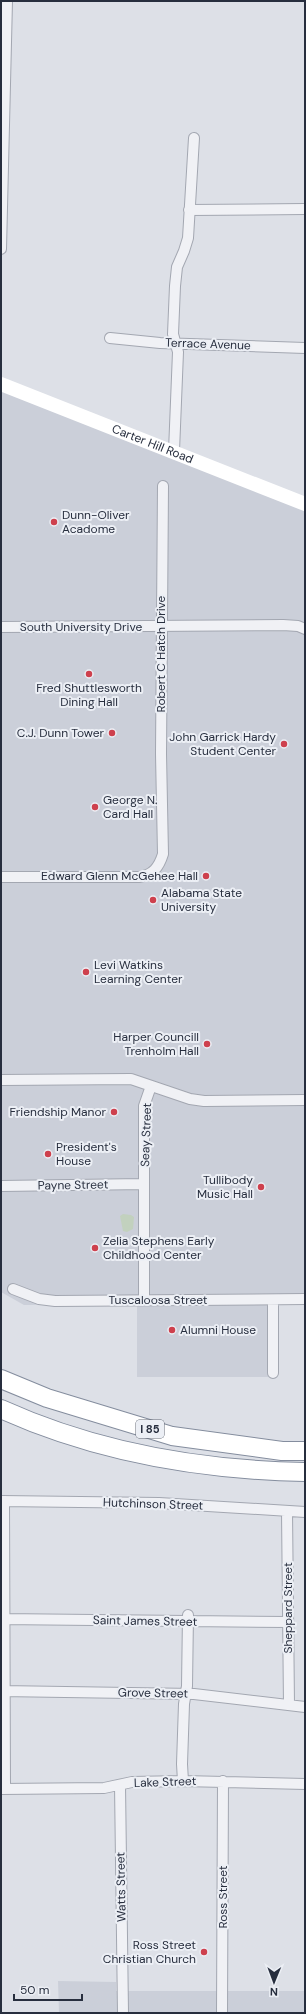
<svg xmlns="http://www.w3.org/2000/svg" width="306" height="2014" font-family="'DM Sans',sans-serif">
  <rect width="100%" height="100%" fill="#dde0e7"/>
  <path fill="#cbcfd9" d="M 1,388 L 305,508 L 305,1294 L 268,1294 L 268,1377 L 137,1377 L 137,1304 L 24,1305 L 1,1292 Z
    M 58,1981 L 116,1982 L 116,1991 L 305,1991 L 305,2013 L 59,2013 Z"/>
  <path fill="#c2d1be" d="M 123,1214 L 131,1215 L 134,1217 L 133,1229 L 127,1232 L 123,1231 L 120,1216 Z"/>
  <g fill="none" stroke-linecap="round" stroke-linejoin="round">
    <defs>
      <path id="minor" d="M 189,210 L 305,209
        M 1,249 L 7,1
        M 110,338 L 160,343 L 305,348
        M 174,451 L 178,352 L 173,334 L 175,286 L 177,267 L 184,251 L 188,238 L 194,138
        M 1,627 L 283,625 L 298,626 L 305,629
        M 1,877 L 139,877 C 153,875 159,867 163,854 L 161,754 L 163,486
        M 1,1080 L 131,1079 L 190,1099 L 204,1101 L 305,1100
        M 1,1186 L 144,1184
        M 13,1289 L 39,1299 L 55,1301 L 305,1299
        M 144,1300 L 144,1106 L 151,1086
        M 273,1300 L 273,1373
        M 1,1501 L 159,1503 L 305,1512
        M 4,1501 L 5,1789
        M 287,1511 L 289,1705
        M 1,1619 L 288,1622
        M 1,1691 L 194,1694 L 305,1707
        M 183,1781 L 182,1764 L 184,1704 L 187,1686 L 188,1615
        M 120,1785 L 123,2013
        M 1,1789 L 104,1788 L 132,1782 L 183,1781 L 305,1784
        M 222,2013 L 223,1781"/>
      <path id="motorway" d="M 1,1379 L 47,1398 L 172,1436 L 282,1451 L 305,1451
        M 1,1409 C 96,1452 201,1470 305,1472"/>
    </defs>
    <use href="#minor" stroke="#a3a7b1" stroke-width="12"/>
    <use href="#motorway" stroke="#848d9e" stroke-width="20"/>
    <use href="#minor" stroke="#f0f1f5" stroke-width="10"/>
    <path stroke="#fff" stroke-width="14" id="s1" d="M 1,384 L 305,504"/>
    <use href="#motorway" stroke="#fff" stroke-width="18"/>
  </g>
  <g fill="#ce404d" stroke="#eceff5" stroke-width="1.5">
    <circle cx="54" cy="522" r="4"/>
    <circle cx="89" cy="674" r="4"/>
    <circle cx="112" cy="733" r="4"/>
    <circle cx="284" cy="744" r="4"/>
    <circle cx="95" cy="807" r="4"/>
    <circle cx="206" cy="876" r="4"/>
    <circle cx="153" cy="900" r="4"/>
    <circle cx="86" cy="972" r="4"/>
    <circle cx="207" cy="1044" r="4"/>
    <circle cx="114" cy="1112" r="4"/>
    <circle cx="48" cy="1154" r="4"/>
    <circle cx="261" cy="1187" r="4"/>
    <circle cx="95" cy="1248" r="4"/>
    <circle cx="172" cy="1330" r="4"/>
    <circle cx="204" cy="1952" r="4"/>
  </g>
  <g text-anchor="middle" dominant-baseline="central" stroke-width="4" stroke-linejoin="round" paint-order="stroke">
    <rect fill="#eceff5" stroke="#626875" stroke-width="1" x="136" y="1420" width="28" height="18" rx="3"/>
    <g font-size="11" font-weight="bold" fill="#272e3e">
      <text x="150" y="1429">I 85</text>
    </g>
    <g font-size="12" fill="#272e3e" stroke="#eceff5">
      <text transform="translate(208 344) rotate(2)">Terrace Avenue</text>
      <text stroke="none"><textPath href="#s1" startOffset="163">Carter Hill Road</textPath></text>
      <text x="81" y="627">South University Drive</text>
      <text transform="translate(161 654) rotate(-90)">Robert C Hatch Drive</text>
      <text transform="translate(146 1135) rotate(-88)">Seay Street</text>
      <text transform="translate(73 1185) rotate(-1)">Payne Street</text>
      <text x="158" y="1300">Tuscaloosa Street</text>
      <text transform="translate(153 1504) rotate(2)">Hutchinson Street</text>
      <text transform="translate(288 1608) rotate(-90)">Sheppard Street</text>
      <text transform="translate(145 1621) rotate(1)">Saint James Street</text>
      <text transform="translate(153 1693) rotate(1)">Grove Street</text>
      <text transform="translate(165 1782) rotate(-2)">Lake Street</text>
      <text transform="translate(121 1887) rotate(-91)">Watts Street</text>
      <text transform="translate(223 1897) rotate(-90)">Ross Street</text>
    </g>
    <g font-size="12" fill="#272e3e" stroke="#eceff5" text-anchor="start">
      <text x="62" y="515">Dunn-Oliver<tspan x="62" dy="14">Acadome</tspan></text>
      <text x="89" y="688" text-anchor="middle">Fred Shuttlesworth<tspan x="89" dy="14">Dining Hall</tspan></text>
      <text x="104" y="733" text-anchor="end">C.J. Dunn Tower</text>
      <text x="276" y="737" text-anchor="end">John Garrick Hardy<tspan x="276" dy="14">Student Center</tspan></text>
      <text x="103" y="800">George N.<tspan x="103" dy="14">Card Hall</tspan></text>
      <text x="198" y="876" text-anchor="end">Edward Glenn McGehee Hall</text>
      <text x="161" y="893">Alabama State<tspan x="161" dy="14">University</tspan></text>
      <text x="94" y="965">Levi Watkins<tspan x="94" dy="14">Learning Center</tspan></text>
      <text x="199" y="1037" text-anchor="end">Harper Councill<tspan x="199" dy="14">Trenholm Hall</tspan></text>
      <text x="106" y="1112" text-anchor="end">Friendship Manor</text>
      <text x="56" y="1147">President's<tspan x="56" dy="14">House</tspan></text>
      <text x="253" y="1180" text-anchor="end">Tullibody<tspan x="253" dy="14">Music Hall</tspan></text>
      <text x="103" y="1241">Zelia Stephens Early<tspan x="103" dy="14">Childhood Center</tspan></text>
      <text x="180" y="1330">Alumni House</text>
      <text x="196" y="1945" text-anchor="end">Ross Street<tspan x="196" dy="14">Christian Church</tspan></text>
    </g>
  </g>
  <rect width="306" height="2014" fill="none" stroke="#272e3e" stroke-width="4"/>
  <g transform="translate(274 1982) rotate(181)" stroke="#eceff5" stroke-width="3" paint-order="stroke">
  <path d="M0-3L7 15L0 10L-7 15Z" fill="#272e3e"/>
  <text y="-6" font-size="11" font-weight="bold" text-anchor="middle" fill="#272e3e">N</text>
  </g>
  <path d="M14 1994v6h68v-6" fill="none" stroke="#272e3e" stroke-width="2"/>
  <text x="20" y="1994" font-size="12" fill="#272e3e" stroke="#eceff5" stroke-width="3" paint-order="stroke">50 m</text>
</svg>
